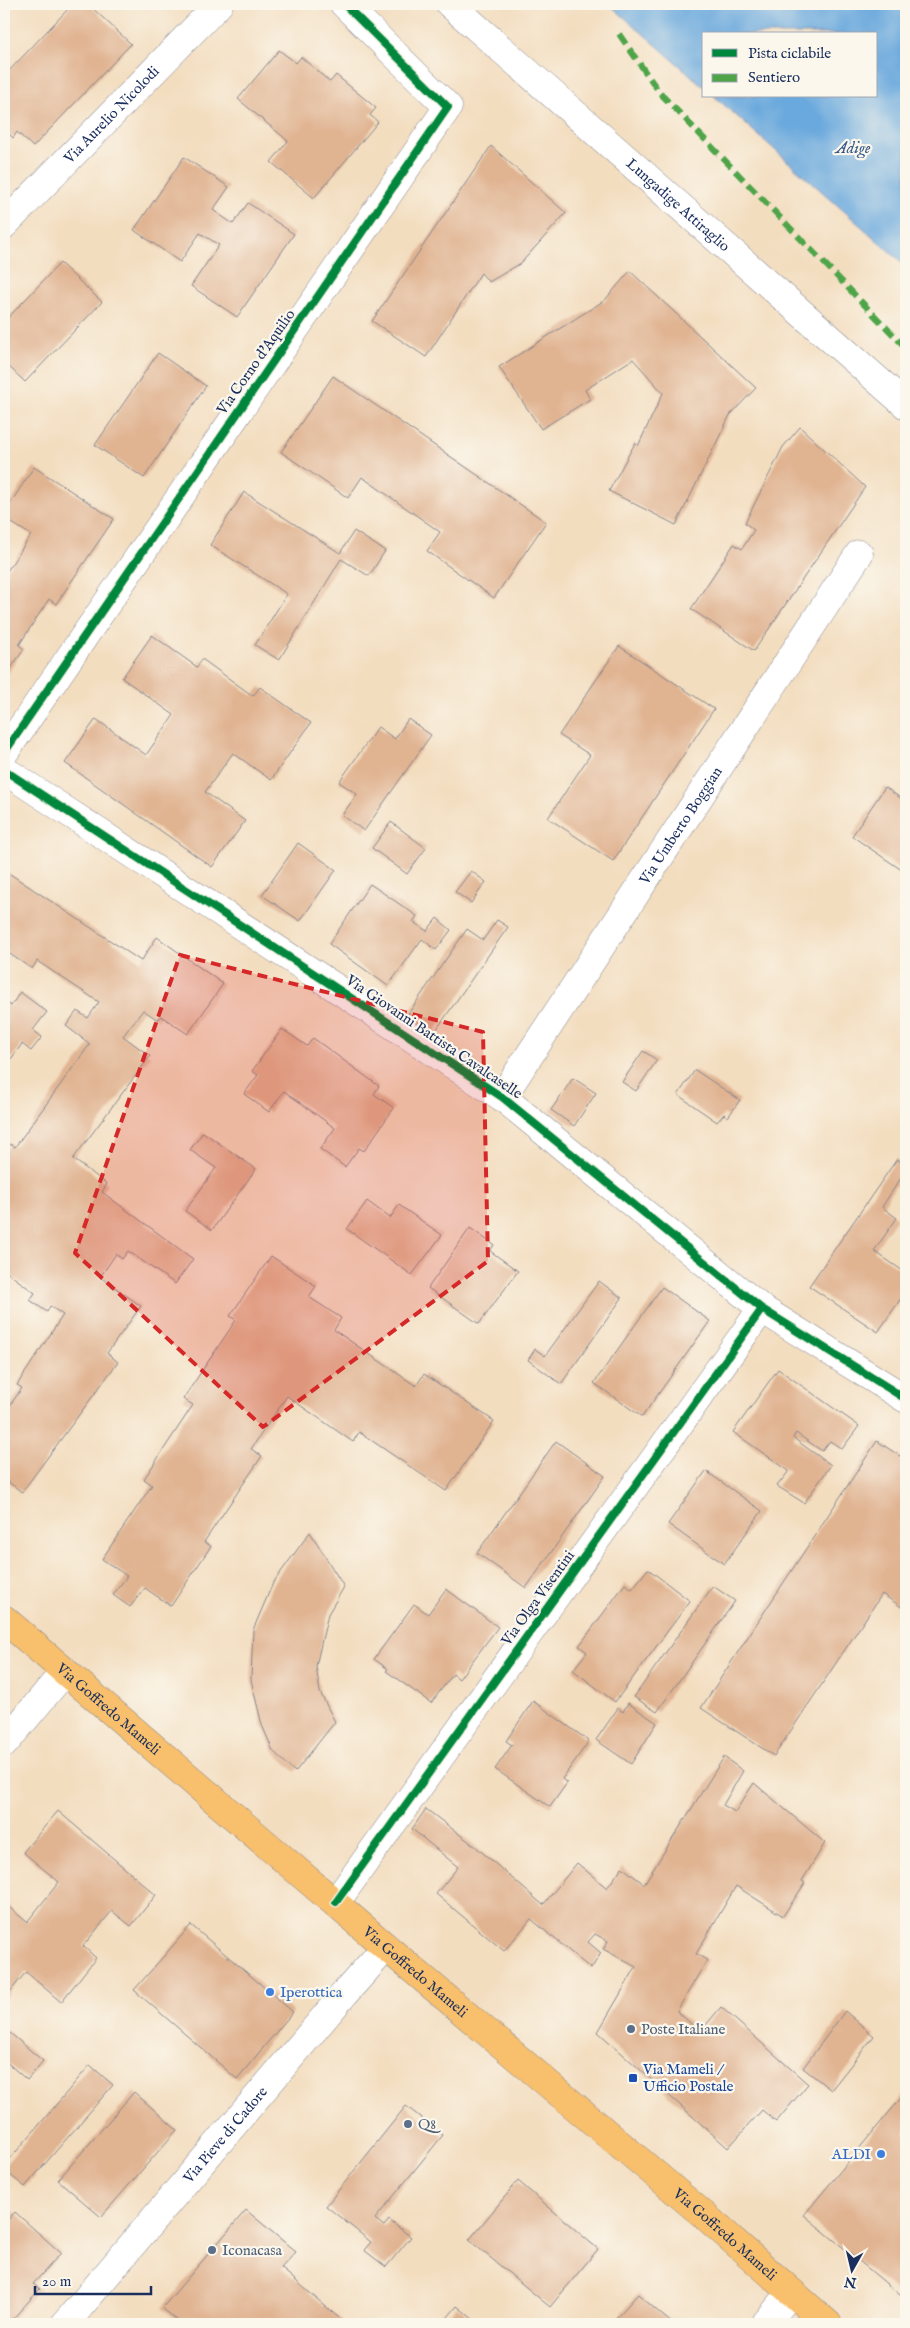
<svg xmlns="http://www.w3.org/2000/svg" width="910" height="2328" font-family="'IM FELL English',serif">
  <rect width="100%" height="100%" fill="#fbf7ec"/>
  <filter id="ink" filterUnits="userSpaceOnUse"><feTurbulence type="fractalNoise" baseFrequency=".02" numOctaves="2"/><feDisplacementMap in="SourceGraphic" scale="10" xChannelSelector="R" yChannelSelector="G"/><feConvolveMatrix kernelMatrix="1 2 1 2 8 2 1 2 1" color-interpolation-filters="sRGB"/></filter>
  <filter id="wash" filterUnits="userSpaceOnUse"><feTurbulence type="fractalNoise" baseFrequency=".0096" numOctaves="4" result="noise"/><feDisplacementMap in="SourceGraphic" scale="20" xChannelSelector="R" yChannelSelector="G"/><feGaussianBlur stdDeviation="1.12" result="paint"/><feColorMatrix in="noise" values="0 0 0 0 0 0 0 0 0 0 0 0 0 0 0 0 0 1.4 0 .05"/><feComposite in="paint" operator="in"/></filter>
  <g filter="url(#wash)">
    <rect width="100%" height="100%" fill="#f3ddbf"/>
    <path fill="#6ba9dd" stroke="#436c9e" d="M 609,4 L 906,4 L 906,266 L 714,96 L 876,96 L 876,34 L 704,34 L 704,87 Z"/>
    <g id="blocks">
      <path fill="#e0b391" d="M 73,4 L 88,4 L 131,44 L 33,147 L 17,132 L 13,138 L 4,129 L 4,76 Z
        M 279,50 L 296,63 L 301,57 L 330,82 L 336,75 L 376,108 L 370,115 L 378,122 L 314,198 L 271,162 L 288,141 L 238,99 Z
        M 491,146 L 566,213 L 521,263 L 489,282 L 481,273 L 426,357 L 372,321 Z
        M 184,157 L 229,187 L 213,210 L 233,224 L 248,203 L 294,234 L 237,317 L 191,286 L 219,245 L 200,233 L 180,262 L 134,230 Z
        M 60,263 L 102,302 L 25,382 L 4,362 L 4,322 Z
        M 630,271 L 756,388 L 730,415 L 676,525 L 609,491 L 635,443 L 638,446 L 663,393 L 633,359 L 585,390 L 590,399 L 541,429 L 499,367 L 605,300 Z
        M 158,353 L 206,386 L 144,478 L 95,445 Z
        M 333,376 L 546,522 L 494,598 L 427,551 L 440,532 L 362,477 L 348,498 L 281,452 Z
        M 800,427 L 865,487 L 754,651 L 691,609 L 734,544 L 742,549 L 754,530 L 745,523 L 783,447 Z
        M 34,467 L 114,519 L 56,604 L 49,599 L 19,645 L 24,649 L 7,674 L 4,672 L 4,573 L 5,574 L 31,535 L 4,518 L 4,513 Z
        M 244,492 L 340,553 L 354,531 L 385,551 L 369,576 L 341,559 L 279,660 L 255,645 L 287,594 L 210,545 Z
        M 152,635 L 197,667 L 202,659 L 253,696 L 260,687 L 311,723 L 271,780 L 233,753 L 205,792 L 245,821 L 212,867 L 65,763 L 96,719 L 146,755 L 174,715 L 122,678 Z
        M 619,646 L 714,709 L 613,861 L 548,818 L 590,755 L 559,735 Z
        M 408,719 L 431,735 L 364,831 L 342,815 L 357,794 L 339,782 L 378,727 L 395,739 Z
        M 885,787 L 906,802 L 906,873 L 852,836 Z
        M 391,822 L 426,848 L 407,874 L 372,848 Z
        M 298,843 L 336,870 L 300,921 L 262,895 Z
        M 4,870 L 141,961 L 157,937 L 223,984 L 188,1034 L 161,1016 L 158,1020 L 143,1010 L 123,1036 L 150,1056 L 73,1159 L 107,1184 L 102,1192 L 193,1259 L 175,1284 L 128,1251 L 122,1259 L 116,1254 L 100,1277 L 141,1306 L 107,1353 L 118,1362 L 22,1492 L 4,1479 L 4,1414 L 22,1388 L 17,1385 L 63,1315 L 50,1306 L 47,1312 L 30,1300 L 35,1293 L 4,1270 L 4,1154 L 10,1144 L 15,1147 L 90,1044 L 66,1026 L 77,1011 L 88,1018 L 99,1002 L 37,961 L 32,969 L 4,950 L 7,940 L 4,938 Z
        M 471,871 L 486,882 L 471,903 L 455,892 Z
        M 370,884 L 417,916 L 413,922 L 427,931 L 437,918 L 451,930 L 436,950 L 422,939 L 388,986 L 329,944 Z
        M 497,920 L 508,927 L 427,1043 L 401,1024 L 467,929 L 483,940 Z
        M 20,992 L 47,1012 L 33,1030 L 42,1037 L 31,1051 L 22,1044 L 8,1063 L 4,1060 L 4,1000 L 11,1006 Z
        M 282,1029 L 307,1046 L 313,1038 L 379,1086 L 374,1094 L 394,1108 L 364,1151 L 359,1148 L 345,1167 L 320,1149 L 335,1128 L 284,1091 L 269,1112 L 244,1094 L 258,1075 L 252,1071 Z
        M 643,1051 L 657,1060 L 636,1091 L 622,1082 Z
        M 695,1070 L 740,1100 L 728,1117 L 724,1114 L 717,1122 L 678,1095 Z
        M 573,1078 L 596,1093 L 574,1126 L 551,1110 Z
        M 203,1132 L 256,1169 L 212,1230 L 185,1211 L 216,1168 L 190,1150 Z
        M 897,1159 L 906,1165 L 906,1170 L 882,1207 L 897,1218 L 874,1251 L 906,1273 L 906,1291 L 878,1332 L 809,1286 Z
        M 367,1201 L 390,1218 L 399,1205 L 442,1235 L 412,1275 L 347,1229 Z
        M 470,1228 L 494,1245 L 490,1251 L 518,1271 L 479,1324 L 428,1288 Z
        M 271,1256 L 316,1286 L 309,1297 L 341,1318 L 334,1330 L 416,1386 L 424,1374 L 494,1421 L 446,1491 L 359,1432 L 353,1442 L 287,1396 L 251,1449 L 262,1456 L 204,1542 L 211,1546 L 171,1606 L 145,1588 L 130,1607 L 113,1595 L 127,1576 L 102,1559 L 152,1485 L 144,1479 L 193,1405 L 183,1399 L 236,1320 L 230,1316 Z
        M 599,1281 L 622,1298 L 561,1384 L 528,1360 L 535,1349 L 545,1356 Z
        M 662,1287 L 710,1321 L 642,1417 L 594,1383 Z
        M 778,1369 L 859,1426 L 842,1449 L 830,1441 L 822,1451 L 796,1433 L 793,1438 L 831,1465 L 804,1503 L 777,1486 L 789,1471 L 733,1432 Z
        M 556,1441 L 605,1476 L 526,1588 L 477,1553 Z
        M 877,1441 L 906,1460 L 906,1610 L 882,1594 L 774,1756 L 701,1708 Z
        M 706,1471 L 762,1511 L 724,1564 L 668,1524 Z
        M 310,1532 L 344,1587 L 328,1614 L 316,1666 L 320,1692 L 335,1722 L 295,1772 L 273,1751 L 262,1725 L 251,1680 L 253,1630 L 273,1583 Z
        M 648,1569 L 690,1601 L 615,1702 L 573,1670 L 587,1652 L 579,1646 L 625,1584 L 632,1589 Z
        M 713,1586 L 735,1601 L 657,1712 L 634,1697 Z
        M 446,1589 L 498,1627 L 459,1679 L 453,1674 L 431,1703 L 386,1671 L 388,1669 L 374,1659 L 414,1604 L 428,1614 Z
        M 533,1701 L 589,1741 L 562,1779 L 567,1783 L 550,1807 L 495,1769 L 512,1745 L 506,1741 Z
        M 628,1703 L 657,1723 L 631,1764 L 596,1740 L 618,1708 L 623,1712 Z
        M 724,1757 L 743,1771 L 723,1805 L 735,1812 L 754,1783 L 825,1843 L 802,1881 L 805,1883 L 783,1916 L 736,1886 L 696,1954 L 707,1960 L 677,2011 L 700,2032 L 721,2007 L 808,2084 L 776,2122 L 762,2110 L 728,2148 L 598,2032 L 636,1967 L 603,1949 L 608,1941 L 595,1934 L 588,1942 L 601,1953 L 591,1969 L 531,1919 L 504,1951 L 436,1894 L 458,1867 L 412,1829 L 426,1809 L 475,1846 L 543,1905 L 577,1863 L 607,1888 L 622,1867 L 644,1884 Z
        M 58,1811 L 156,1895 L 131,1926 L 112,1911 L 83,1946 L 96,1958 L 61,2002 L 26,1972 L 4,1999 L 4,1903 L 27,1922 L 59,1882 L 23,1852 Z
        M 191,1925 L 293,2012 L 237,2079 L 134,1990 Z
        M 845,2011 L 874,2036 L 831,2090 L 803,2068 Z
        M 4,2028 L 43,2061 L 27,2080 L 4,2060 Z
        M 90,2065 L 113,2085 L 25,2187 L 4,2170 L 4,2166 Z
        M 134,2092 L 177,2130 L 101,2217 L 58,2180 Z
        M 906,2092 L 906,2300 L 804,2215 Z
        M 406,2106 L 443,2135 L 375,2219 L 384,2226 L 389,2220 L 411,2237 L 386,2267 L 364,2250 L 371,2242 L 326,2206 Z
        M 518,2181 L 598,2249 L 550,2307 L 469,2240 Z
        M 246,2210 L 296,2252 L 281,2268 L 346,2324 L 182,2324 L 162,2308 Z
        M 15,2212 L 61,2253 L 33,2284 L 40,2289 L 8,2324 L 4,2324 L 4,2224 Z
        M 638,2294 L 662,2315 L 673,2324 L 611,2324 Z
        M 457,2306 L 479,2324 L 442,2324 Z"/>
    </g>
  </g>
  <g filter="url(#ink)">
    <use href="#blocks" fill-opacity="0" stroke="#87868e" stroke-width="1"/>
    <g fill="none" stroke-linecap="round" stroke-linejoin="round">
      <defs>
        <g id="minor">
          <path id="s1" d="M 450,4 L 906,405"/>
          <path id="s2" d="M 4,225 L 219,4"/>
          <path d="M 4,753 L 448,107 L 344,4"/>
          <path d="M 4,770 L 502,1097 L 762,1309 L 906,1399"/>
          <path id="s3" d="M 502,1097 L 859,554"/>
          <path d="M 4,1744 L 65,1671"/>
          <path d="M 336,1902 L 762,1309"/>
          <path id="s4" d="M 65,2324 L 345,1993 L 386,1947"/>
          <path d="M 765,2324 L 791,2293"/>
        </g>
        <g id="major">
          <path id="s5" d="M 4,1619 L 386,1947 L 705,2216 L 828,2324"/>
        </g>
      </defs>
      <use href="#minor" stroke="#87868e" stroke-width="29"/>
      <use href="#major" stroke="#87868e" stroke-width="29"/>
      <use href="#minor" stroke="#fff" stroke-width="28"/>
      <use href="#major" stroke="#f8bf6c" stroke-width="28"/>
      <path stroke="#4fa44a" stroke-width="6" stroke-dasharray="12 6" stroke-linecap="butt" d="M 619,34 L 660,93 L 906,348
        M 903,402 L 906,399"/>
      <defs>
        <path id="cycleway" d="M 4,753 L 448,107 L 344,4
          M 4,770 L 502,1097 L 762,1309 L 906,1399
          M 336,1902 L 762,1309"/>
      </defs>
      <use href="#cycleway" stroke="#fbf7ec" stroke-width="11"/>
      <use href="#cycleway" stroke="#00873e" stroke-width="8"/>
    </g>
  </g>
  <path fill="#d62828" fill-opacity="0.2" stroke="#d62828" stroke-width="4" stroke-dasharray="10 6" stroke-linejoin="round" d="M 180,955 L 483,1032 L 488,1261 L 263,1427 L 75,1253 Z"/>
  <g fill="#3f7fe0" stroke="#fbf7ec" stroke-width="2">
    <circle cx="270" cy="1992" r="5"/>
    <circle cx="881" cy="2154" r="5"/>
  </g>
  <g fill="#5c6f8a" stroke="#fbf7ec" stroke-width="2">
    <circle cx="631" cy="2029" r="5"/>
    <circle cx="408" cy="2124" r="5"/>
    <circle cx="212" cy="2250" r="5"/>
  </g>
  <rect fill="#1a4fb4" stroke="#fbf7ec" stroke-width="2" x="628" y="2073" width="10" height="10" rx="2.5"/>
  <g text-anchor="middle" dominant-baseline="central" stroke-width="4.5" stroke-linejoin="round" paint-order="stroke">
    <g font-size="15" fill="#1b2f5e" stroke="#fbf7ec">
      <text stroke="none"><textPath href="#s2" startOffset="154">Via Aurelio Nicolodi</textPath></text>
      <text stroke="none"><textPath href="#s1" startOffset="304">Lungadige Attiraglio</textPath></text>
      <text transform="translate(256 362) rotate(-55)">Via Corno d'Aquilio</text>
      <text stroke="none"><textPath href="#s3" startOffset="325">Via Umberto Boggian</textPath></text>
      <text transform="translate(434 1037) rotate(34)">Via Giovanni Battista Cavalcaselle</text>
      <text transform="translate(538 1598) rotate(-54)">Via Olga Visentini</text>
      <text stroke="none"><textPath href="#s5" startOffset="138">Via Goffredo Mameli</textPath></text>
      <text stroke="none"><textPath href="#s5" startOffset="542">Via Goffredo Mameli</textPath></text>
      <text stroke="none"><textPath href="#s4" startOffset="248">Via Pieve di Cadore</textPath></text>
      <text stroke="none"><textPath href="#s5" startOffset="948">Via Goffredo Mameli</textPath></text>
    </g>
    <g font-size="15" fill="#366cbe" stroke="#fbf7ec" text-anchor="start">
      <text x="280" y="1992">Iperottica</text>
      <text x="871" y="2154" text-anchor="end">ALDI</text>
    </g>
    <g font-size="15" fill="#4e5e75" stroke="#fbf7ec" text-anchor="start">
      <text x="641" y="2029">Poste Italiane</text>
      <text x="418" y="2124">Q8</text>
      <text x="222" y="2250">Iconacasa</text>
    </g>
    <g font-size="15" fill="#164399" stroke="#fbf7ec" text-anchor="start">
      <text x="643" y="2069">Via Mameli /<tspan x="643" dy="17">Ufficio Postale</tspan></text>
    </g>
    <g font-size="16" font-style="italic" fill="#375a8a" stroke="#fbf7ec">
      <text x="853" y="149">Adige</text>
    </g>
  </g>
  <rect width="910" height="2328" fill="none" stroke="#fbf7ec" stroke-width="20"/>
  <rect x="702" y="32" width="175" height="65" fill="#fbf7ec" stroke="#a1a7b3"/>
  <rect x="712" y="49" width="25" height="8" fill="#00873e" stroke="#a1a7b3"/>
  <text x="748" y="58" font-size="15" fill="#1b2f5e">Pista ciclabile</text>
  <rect x="712" y="74" width="25" height="8" fill="#4fa44a" stroke="#a1a7b3"/>
  <text x="748" y="82" font-size="15" fill="#1b2f5e">Sentiero</text>
  <g transform="translate(852 2270) rotate(188)" stroke="#fbf7ec" stroke-width="4" paint-order="stroke">
  <path d="M0-4L9 19L0 12L-9 19Z" fill="#1b2f5e"/>
  <text y="-8" font-size="14" font-weight="bold" text-anchor="middle" fill="#1b2f5e">N</text>
  </g>
  <path d="M35 2286v8h116v-8" fill="none" stroke="#1b2f5e" stroke-width="2.5"/>
  <text x="42" y="2286" font-size="15" fill="#1b2f5e" stroke="#fbf7ec" stroke-width="4" paint-order="stroke">20 m</text>
</svg>
